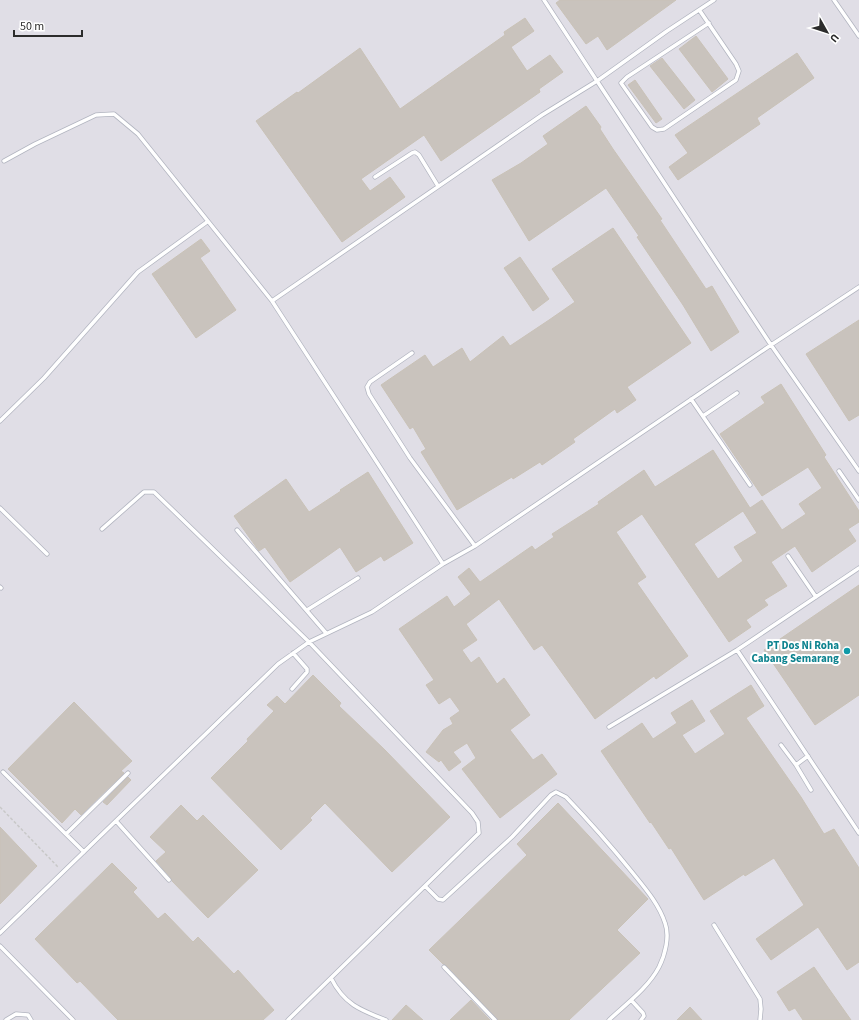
<svg xmlns="http://www.w3.org/2000/svg" width="859" height="1020" font-family="'Source Sans 3',sans-serif">
  <rect width="100%" height="100%" fill="#eee6de"/>
  <path fill="#e0dee6" d="M 0,0 L 859,0 L 859,1020 L 0,1020 Z"/>
  <path fill="#c9c3bd" stroke="#c9c2b7" fill-rule="evenodd" d="M 560,0 L 676,0 L 607,50 L 598,36 L 586,44 L 556,3 Z
    M 525,18 L 534,31 L 511,47 L 527,71 L 550,55 L 563,72 L 539,89 L 540,92 L 441,161 L 424,135 L 361,179 L 370,191 L 390,177 L 405,197 L 342,242 L 256,121 L 297,92 L 298,93 L 360,48 L 400,109 L 505,35 L 504,32 Z
    M 696,36 L 728,79 L 712,92 L 679,49 Z
    M 797,53 L 814,78 L 757,118 L 760,124 L 678,180 L 669,167 L 688,153 L 675,135 Z
    M 662,58 L 695,100 L 684,109 L 650,66 Z
    M 635,80 L 662,119 L 656,123 L 628,85 Z
    M 586,106 L 601,127 L 600,129 L 613,149 L 662,219 L 660,220 L 706,289 L 712,286 L 739,332 L 711,351 L 683,305 L 637,237 L 639,236 L 606,188 L 529,241 L 492,180 L 521,163 L 548,144 L 543,136 Z
    M 613,228 L 691,343 L 627,387 L 636,400 L 617,413 L 615,409 L 573,439 L 575,442 L 542,465 L 540,462 L 513,479 L 512,477 L 457,510 L 421,452 L 426,449 L 413,427 L 410,429 L 381,385 L 425,355 L 433,367 L 462,348 L 470,362 L 503,336 L 510,346 L 549,320 L 575,302 L 552,269 Z
    M 201,239 L 210,251 L 200,258 L 236,310 L 196,338 L 152,274 Z
    M 520,257 L 549,299 L 533,311 L 504,268 Z
    M 859,320 L 859,415 L 849,421 L 806,354 Z
    M 781,384 L 826,455 L 824,457 L 859,511 L 859,522 L 848,529 L 856,541 L 812,572 L 795,546 L 771,562 L 787,586 L 764,600 L 768,605 L 746,620 L 751,627 L 729,642 L 642,514 L 616,532 L 646,577 L 637,583 L 688,656 L 656,679 L 654,676 L 595,719 L 542,645 L 534,650 L 499,599 L 466,624 L 477,640 L 462,650 L 471,663 L 479,657 L 497,684 L 504,678 L 530,715 L 510,730 L 533,760 L 542,754 L 557,774 L 500,818 L 462,769 L 476,758 L 467,743 L 453,752 L 461,762 L 449,771 L 441,760 L 439,762 L 426,752 L 443,730 L 453,724 L 450,718 L 460,711 L 450,697 L 439,704 L 426,685 L 434,680 L 399,629 L 447,596 L 454,607 L 471,594 L 458,577 L 469,568 L 480,582 L 532,546 L 535,550 L 554,537 L 552,534 L 599,504 L 598,502 L 644,470 L 655,487 L 713,450 L 750,508 L 762,500 L 782,530 L 806,514 L 799,504 L 822,488 L 808,467 L 762,496 L 720,434 L 765,403 L 761,397 ZM 743,511 L 757,533 L 734,547 L 743,561 L 718,579 L 694,544 Z
    M 368,472 L 413,543 L 384,561 L 381,556 L 356,572 L 340,547 L 290,582 L 265,547 L 259,551 L 234,516 L 286,479 L 309,512 L 341,491 L 340,490 Z
    M 859,585 L 859,695 L 815,725 L 764,650 Z
    M 313,675 L 341,703 L 339,706 L 385,750 L 450,817 L 392,872 L 325,803 L 310,818 L 312,820 L 281,850 L 211,778 L 248,741 L 247,739 L 274,711 L 267,705 L 277,696 L 285,704 Z
    M 751,685 L 764,706 L 746,718 L 801,797 L 824,834 L 834,829 L 859,868 L 859,962 L 847,970 L 818,927 L 771,960 L 756,939 L 804,905 L 774,858 L 745,876 L 744,874 L 704,900 L 671,848 L 669,849 L 651,822 L 650,823 L 601,751 L 642,723 L 653,739 L 677,723 L 671,713 L 692,700 L 705,721 L 682,735 L 695,754 L 725,734 L 710,711 Z
    M 74,702 L 132,761 L 121,771 L 124,773 L 81,815 L 75,809 L 62,823 L 8,769 Z
    M 128,777 L 131,780 L 107,805 L 103,802 Z
    M 558,803 L 648,899 L 617,930 L 640,953 L 569,1020 L 498,1020 L 446,965 L 443,964 L 429,950 L 527,855 L 517,844 Z
    M 181,805 L 197,821 L 203,815 L 258,870 L 208,918 L 172,881 L 171,878 L 156,861 L 166,852 L 150,837 Z
    M 0,827 L 37,866 L 0,904 Z
    M 112,863 L 137,888 L 133,892 L 158,919 L 165,913 L 193,942 L 198,937 L 234,974 L 238,970 L 274,1010 L 263,1020 L 118,1020 L 80,981 L 77,983 L 35,939 Z
    M 814,967 L 827,986 L 851,1020 L 803,1020 L 795,1008 L 789,1011 L 777,992 Z
    M 471,1000 L 490,1020 L 450,1020 Z
    M 406,1005 L 423,1020 L 392,1020 Z
    M 690,1007 L 702,1020 L 677,1020 Z"/>
  <g fill="none" stroke-linecap="round" stroke-linejoin="round">
    <defs>
      <path id="service" d="M 544,0 L 597,81 L 667,31 L 714,0
        M 834,0 L 859,36
        M 700,11 L 736,64 L 739,71 L 736,80 L 664,129 L 657,130 L 652,127 L 621,83 L 627,77 L 709,23
        M 4,161 L 35,144 L 96,115 L 114,114 L 138,134 L 272,301
        M 375,177 L 412,153 L 415,152 L 419,155 L 438,186
        M 412,353 L 370,382 L 367,387 L 369,394 L 410,458 L 475,546
        M 691,399 L 750,485
        M 703,416 L 737,393
        M 0,421 L 44,378 L 138,272 L 207,222
        M 839,471 L 859,500
        M 0,508 L 47,554
        M 102,529 L 144,492 L 154,492 L 309,642 L 472,813 L 478,822 L 479,833 L 288,1020
        M 237,530 L 326,633
        M 788,556 L 816,597
        M 443,564 L 272,301 L 542,115 L 597,81 L 771,345 L 859,471
        M 0,587 L 1,588
        M 307,610 L 358,578
        M 737,650 L 859,833
        M 292,689 L 307,672 L 307,669 L 293,653
        M 609,727 L 737,650 L 859,568
        M 781,745 L 796,765
        M 808,756 L 796,765 L 811,790
        M 3,772 L 84,852
        M 116,821 L 169,880
        M 66,834 L 128,773
        M 425,886 L 438,899 L 443,900 L 512,837 L 551,795 L 556,792 L 566,797 C 589,821 611,846 632,872 C 644,887 659,904 665,923 C 670,936 665,955 659,967 C 648,988 626,1004 609,1020
        M 714,925 L 760,999 L 761,1009 L 760,1020
        M 0,933 L 278,664 L 309,642 L 372,612 L 443,564 L 475,546 L 771,345 L 859,287
        M 0,946 L 73,1020
        M 444,967 L 495,1020
        M 331,978 C 344,1004 360,1010 386,1020
        M 631,1000 L 643,1013 L 644,1016 L 641,1020
        M 6,1020 L 16,1014 L 28,1015 L 31,1020"/>
    </defs>
    <use href="#service" stroke="#b2b5c0" stroke-width="5"/>
    <path stroke="#c8c8c8" stroke-width="1.5" stroke-dasharray="3 2" stroke-linecap="butt" d="M 0,807 L 59,868"/>
    <use href="#service" stroke="#fff" stroke-width="3.5"/>
  </g>
  <circle fill="#0f9aa8" stroke="#fff" stroke-width="1.5" cx="847" cy="651" r="4"/>
  <g text-anchor="middle" dominant-baseline="central" stroke-width="4" stroke-linejoin="round" paint-order="stroke">
    <g font-size="11" font-weight="bold" fill="#0d838f" stroke="#fff" text-anchor="end">
      <text x="839" y="645">PT Dos Ni Roha<tspan x="839" dy="13">Cabang Semarang</tspan></text>
    </g>
  </g>
  <g transform="translate(827 32) rotate(129)" stroke="#ffffff" stroke-width="3" paint-order="stroke">
  <path d="M0-3L7 15L0 10L-7 15Z" fill="#2c2c2c"/>
  <text y="-6" font-size="11" font-weight="bold" text-anchor="middle" fill="#2c2c2c">U</text>
  </g>
  <path d="M14 30v6h68v-6" fill="none" stroke="#2c2c2c" stroke-width="2"/>
  <text x="20" y="30" font-size="12" fill="#2c2c2c" stroke="#ffffff" stroke-width="3" paint-order="stroke">50 m</text>
</svg>
